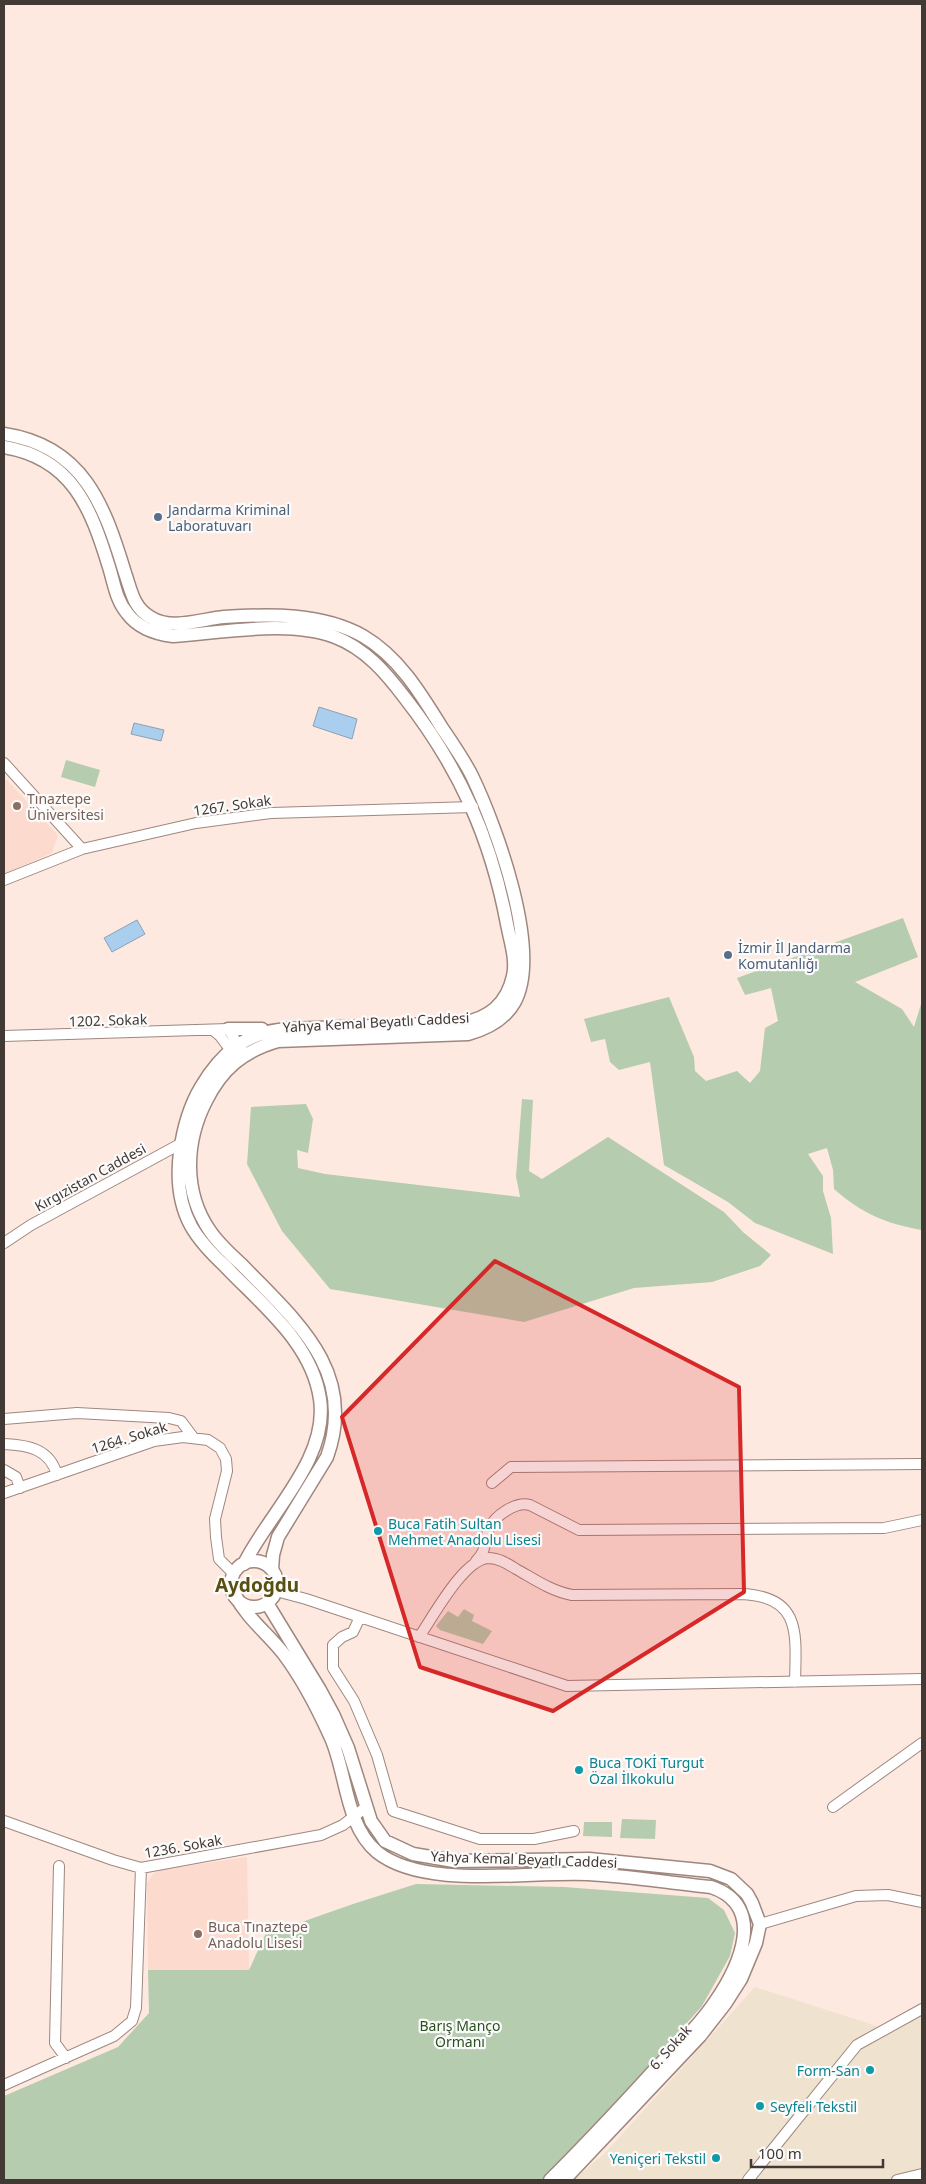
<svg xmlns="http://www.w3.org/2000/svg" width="926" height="2184" font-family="'Noto Sans',sans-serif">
  <rect width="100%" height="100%" fill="#fee9e1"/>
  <path fill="#fcdacd" d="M 4,777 L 58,835 L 52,853 L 4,874 Z
    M 247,1857 L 249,1970 L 148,1970 L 147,1883 L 153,1874 L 160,1870 Z"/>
  <path fill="#efe2ce" d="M 755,1987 L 883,2028 L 922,2007 L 922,2180 L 573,2180 L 606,2152 Z"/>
  <path fill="#b5ccae" d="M 66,760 L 100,770 L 95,787 L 61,777 Z
    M 903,918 L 918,957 L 855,982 L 902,1009 L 914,1027 L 922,1001 L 922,1230 C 884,1223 863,1214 834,1189 L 833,1170 L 827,1148 L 808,1154 L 823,1176 L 823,1191 L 831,1218 L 833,1254 L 755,1223 L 728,1202 L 664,1165 L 650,1062 L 619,1070 L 610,1062 L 605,1039 L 591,1042 L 584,1019 L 669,997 L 694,1057 L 695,1071 L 706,1081 L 737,1071 L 750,1083 L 760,1071 L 765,1028 L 778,1021 L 771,988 L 745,995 L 737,978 Z
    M 522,1099 L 533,1100 L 529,1171 L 542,1179 L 608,1137 L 724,1212 L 743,1232 L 771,1255 L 760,1266 L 712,1282 L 634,1288 L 524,1322 L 330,1289 L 282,1231 L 247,1164 L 251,1107 L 306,1104 L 313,1119 L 308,1153 L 297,1150 L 298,1168 L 325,1174 L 520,1197 L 516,1176 Z
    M 464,1609 L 474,1615 L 472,1621 L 492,1631 L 483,1644 L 440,1630 L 436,1626 L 448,1611 L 458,1617 Z
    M 622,1819 L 656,1820 L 655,1839 L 620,1838 Z
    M 584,1822 L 612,1822 L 612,1837 L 583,1836 Z
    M 416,1884 L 564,1887 L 708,1898 L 724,1910 L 735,1933 L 730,1956 L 702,2006 L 566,2158 L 542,2180 L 4,2180 L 4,2096 L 118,2047 L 149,2013 L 148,1970 L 249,1970 L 265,1935 L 353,1904 Z"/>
  <path fill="#aaceed" stroke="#8ba1b6" d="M 319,707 L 357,719 L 352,739 L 313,726 Z
    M 134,723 L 164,730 L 161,741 L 131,734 Z
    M 137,920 L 145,934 L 112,952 L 104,938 Z"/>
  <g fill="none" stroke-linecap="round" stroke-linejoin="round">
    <defs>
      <path id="minor" d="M 4,763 L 82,849
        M 4,880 L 82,849 L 196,823 L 271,813 L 473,807
        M 213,1030 L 220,1036 L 235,1056
        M 4,1036 L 228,1029 L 242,1050
        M 4,1243 L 31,1225 L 182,1143 L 186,1142
        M 4,1419 L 77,1413 L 169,1418 L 181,1421 L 193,1437
        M 4,1444 C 28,1445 50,1449 57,1475
        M 4,1470 L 16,1477 L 20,1488
        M 492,1483 L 511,1467 L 922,1464
        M 4,1493 L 154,1441 L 183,1437 L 208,1440 L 220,1448 L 226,1459 L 227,1471 L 215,1519 L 216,1537 L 219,1559 L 234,1574
        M 476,1561 C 488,1549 483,1542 489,1529 C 494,1516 516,1501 530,1505 L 579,1530 L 884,1528 L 922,1520
        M 276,1591 L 306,1599 L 567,1686 L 922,1679
        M 360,1617 L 353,1632 L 342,1637 L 333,1645 L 333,1668 L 354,1701 L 377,1755 L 393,1811 L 480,1839 L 534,1839 L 574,1831
        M 419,1637 C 433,1617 463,1560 488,1558 C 499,1558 508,1564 516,1569 C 534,1579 551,1591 572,1595 L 741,1594 C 802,1596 796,1635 795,1682
        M 833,1807 L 922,1743
        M 4,1821 L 113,1860 L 141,1868 L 321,1835 L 343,1825 L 366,1807
        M 59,1866 L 55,2043 L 66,2058
        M 760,1924 L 856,1896 L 888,1895 L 922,1902
        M 4,2085 L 114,2036 L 132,2021 L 136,2008 L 141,1868
        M 748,2180 L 857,2045 L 922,2009
        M 897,2180 L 922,2174"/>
      <path id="major" d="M 4,434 C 83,446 104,504 125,573 C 131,590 133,607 150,617 C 172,631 201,619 224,617 C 270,614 322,613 363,636 C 399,657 421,694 442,728 C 453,744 464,760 472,776 C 496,826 543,953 514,1003 C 504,1020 486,1029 468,1034 L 278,1041 C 243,1051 222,1069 206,1101 C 185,1142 183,1192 210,1231 C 218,1243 230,1254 241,1264 C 295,1320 358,1371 327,1457 L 278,1537 L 273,1555 L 272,1570
        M 4,447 C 72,458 91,508 109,567 C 114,583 116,600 127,613 C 138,628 156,634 173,636 C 222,633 288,619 335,637 C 366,649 386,673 405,698 C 459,767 491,838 507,924 C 510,940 517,960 513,976 C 507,1004 488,1019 461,1023 L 287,1029 C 246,1032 221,1053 201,1087 C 189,1107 183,1130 180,1152 C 177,1176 179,1204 191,1226 C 200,1242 212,1254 225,1266 C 262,1305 312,1343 320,1399 C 329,1459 269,1513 244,1564
        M 228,1029 L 262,1029
        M231 1584a23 23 0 1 1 46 0a23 23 0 1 1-46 0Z
        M 235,1595 C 247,1618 267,1633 283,1653 C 302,1678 318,1709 331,1738 C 347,1774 345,1825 377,1852 C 424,1890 529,1871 588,1874 C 629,1876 670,1883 711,1887 C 768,1906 739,1967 715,2002 C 696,2030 670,2053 647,2078 C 615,2113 583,2147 550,2180
        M 267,1603 L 320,1690 L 333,1714 L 348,1748 L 371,1821 L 385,1841 L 413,1854 L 454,1861 L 589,1859 L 710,1871 L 731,1879 L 747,1894 L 752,1903 L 760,1924 L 756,1943 L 741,1979 L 725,2004 L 700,2036 L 564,2180"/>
    </defs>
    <use href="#minor" stroke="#9f877e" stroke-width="12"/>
    <use href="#major" stroke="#9f877e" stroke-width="15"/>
    <use href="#minor" stroke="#fff" stroke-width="10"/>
    <use href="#major" stroke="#fff" stroke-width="12"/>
  </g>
  <path fill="#d62828" fill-opacity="0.2" stroke="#d62828" stroke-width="4" stroke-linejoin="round" d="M 495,1261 L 739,1387 L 744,1592 L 553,1711 L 420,1667 L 342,1417 Z"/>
  <g fill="#5c6f8a" stroke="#fbfbfb" stroke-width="2">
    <circle cx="158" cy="517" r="5"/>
    <circle cx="728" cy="955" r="5"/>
  </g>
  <g fill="#8d6e63" stroke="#fbfbfb" stroke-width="2">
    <circle cx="17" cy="806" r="5"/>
    <circle cx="198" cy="1934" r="5"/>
  </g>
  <g fill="#0f9aa8" stroke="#fbfbfb" stroke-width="2">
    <circle cx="378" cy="1531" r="5"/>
    <circle cx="579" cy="1770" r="5"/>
    <circle cx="870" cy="2070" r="5"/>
    <circle cx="760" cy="2106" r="5"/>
    <circle cx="716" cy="2158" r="5"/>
  </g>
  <g text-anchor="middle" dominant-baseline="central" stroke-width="4.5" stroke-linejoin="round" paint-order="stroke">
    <g font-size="14" fill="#4e5e75" stroke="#fbfbfb" text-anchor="start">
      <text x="168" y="509">Jandarma Kriminal<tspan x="168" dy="16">Laboratuvarı</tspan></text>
      <text x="738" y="947">İzmir İl Jandarma<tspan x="738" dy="16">Komutanlığı</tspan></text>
    </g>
    <g font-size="14" fill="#785e54" stroke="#fbfbfb" text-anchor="start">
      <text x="27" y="798">Tınaztepe<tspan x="27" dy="16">Üniversitesi</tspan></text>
      <text x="208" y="1926">Buca Tınaztepe<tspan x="208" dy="16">Anadolu Lisesi</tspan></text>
    </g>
    <g font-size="14" fill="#423834" stroke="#fbfbfb">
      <text transform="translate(232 805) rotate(-8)">1267. Sokak</text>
      <text transform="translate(108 1020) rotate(-2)">1202. Sokak</text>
      <text transform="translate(376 1022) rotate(-3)">Yahya Kemal Beyatlı Caddesi</text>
      <text transform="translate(90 1177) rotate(-29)">Kırgızistan Caddesi</text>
      <text transform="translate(129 1437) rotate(-17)">1264. Sokak</text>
      <text transform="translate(183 1846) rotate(-10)">1236. Sokak</text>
      <text transform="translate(524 1859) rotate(2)">Yahya Kemal Beyatlı Caddesi</text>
      <text transform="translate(670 2047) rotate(-48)">6. Sokak</text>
    </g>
    <g font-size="14" fill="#0d838f" stroke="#fbfbfb" text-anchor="start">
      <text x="388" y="1523">Buca Fatih Sultan<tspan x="388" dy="16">Mehmet Anadolu Lisesi</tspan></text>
      <text x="589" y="1762">Buca TOKİ Turgut<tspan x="589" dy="16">Özal İlkokulu</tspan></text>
      <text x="860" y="2070" text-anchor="end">Form-San</text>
      <text x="770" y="2106">Seyfeli Tekstil</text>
      <text x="706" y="2158" text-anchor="end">Yeniçeri Tekstil</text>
    </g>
    <g font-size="14" fill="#294f1e" stroke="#fbfbfb">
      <text x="460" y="2025">Barış Manço<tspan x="460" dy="16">Ormanı</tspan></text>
    </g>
    <g font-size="19" font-weight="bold" fill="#584f10" stroke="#fbfbfb">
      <text x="257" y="1585">Aydoğdu</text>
    </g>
  </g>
  <rect width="926" height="2184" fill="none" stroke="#423834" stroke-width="10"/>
  <path d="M751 2159v8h132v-8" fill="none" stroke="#423834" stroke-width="2.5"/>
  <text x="758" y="2159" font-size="15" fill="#423834" stroke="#fbfbfb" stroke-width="4" paint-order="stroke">100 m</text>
</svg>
